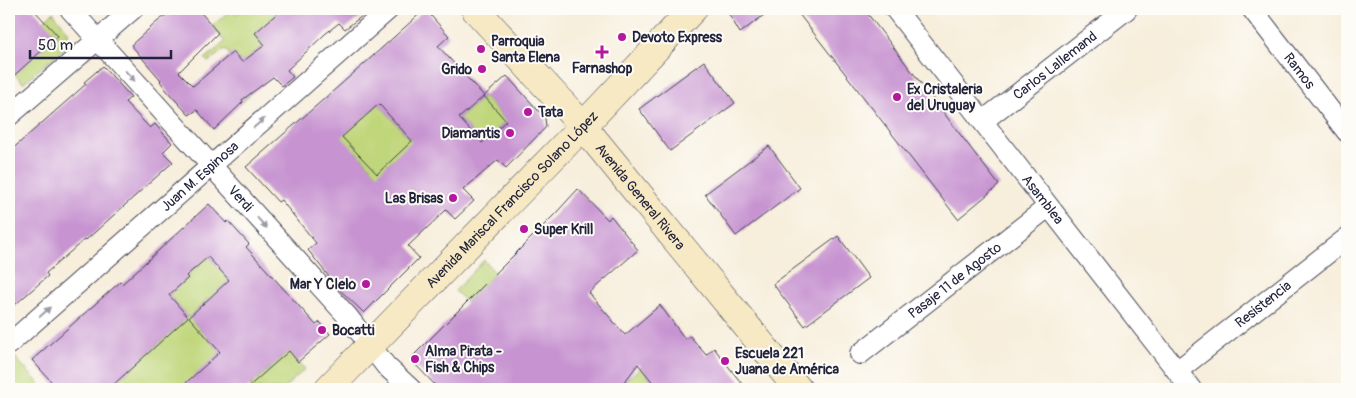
<svg xmlns="http://www.w3.org/2000/svg" width="1356" height="398" font-family="Pangolin,sans-serif">
  <rect width="100%" height="100%" fill="#fdfcf7"/>
  <filter id="ink" filterUnits="userSpaceOnUse"><feTurbulence type="fractalNoise" baseFrequency=".02" numOctaves="2"/><feDisplacementMap in="SourceGraphic" scale="10" xChannelSelector="R" yChannelSelector="G"/><feConvolveMatrix kernelMatrix="1 2 1 2 8 2 1 2 1" color-interpolation-filters="sRGB"/></filter>
  <filter id="wash" filterUnits="userSpaceOnUse"><feTurbulence type="fractalNoise" baseFrequency=".0096" numOctaves="4" result="noise"/><feDisplacementMap in="SourceGraphic" scale="20" xChannelSelector="R" yChannelSelector="G"/><feGaussianBlur stdDeviation="1.12" result="paint"/><feColorMatrix in="noise" values="0 0 0 0 0 0 0 0 0 0 0 0 0 0 0 0 0 1.4 0 .05"/><feComposite in="paint" operator="in"/></filter>
  <g filter="url(#wash)">
    <rect width="100%" height="100%" fill="#f7eedc"/>
    <path fill="#c0d67a" stroke="#717c5a" d="M 232,9 L 236,14 L 241,9 L 283,9 L 256,34 L 264,45 L 251,55 L 255,61 L 237,76 L 251,93 L 243,102 L 221,76 L 236,62 L 225,49 L 208,62 L 205,59 L 225,42 L 212,26 Z
      M 53,12 L 68,31 L 68,45 L 23,83 L 15,74 L 44,21 Z
      M 484,96 L 506,121 L 482,143 L 459,118 Z
      M 379,104 L 411,140 L 424,128 L 413,116 L 423,107 L 445,130 L 426,147 L 447,173 L 428,191 L 397,155 L 386,166 L 404,185 L 396,192 L 402,198 L 381,217 L 365,198 L 346,216 L 390,264 L 384,270 L 369,256 L 357,268 L 341,248 L 352,235 C 341,223 329,215 318,203 L 348,177 L 365,198 L 384,182 L 357,152 L 340,168 L 324,152 Z
      M 208,239 L 229,280 L 241,336 L 208,299 L 189,317 L 242,376 L 184,388 L 182,389 L 108,389 L 188,317 L 169,295 L 188,278 L 186,276 L 199,265 Z
      M 484,260 L 495,273 L 466,302 L 455,291 Z
      M 289,351 L 305,369 L 283,389 L 253,389 L 250,386 Z
      M 658,352 L 647,375 L 658,389 L 616,389 Z
      M 11,353 L 44,389 L 9,389 L 9,355 Z"/>
    <g id="blocks">
      <path fill="#c794d1" fill-rule="evenodd" d="M 9,9 L 33,9 L 58,36 L 9,80 Z
        M 174,9 L 198,9 L 218,33 L 179,72 L 193,86 L 233,52 L 242,62 L 265,45 L 255,33 L 282,9 L 371,9 L 345,29 L 339,23 L 325,34 L 287,70 L 293,77 L 282,86 L 273,77 L 242,100 L 243,102 L 214,130 L 197,110 L 189,115 L 167,91 L 160,81 L 161,80 L 131,45 L 157,22 Z
        M 425,9 L 449,36 L 438,46 L 484,96 L 507,76 L 545,118 L 546,127 L 506,168 L 498,160 L 463,190 L 474,201 L 455,219 L 446,210 L 408,246 L 419,258 L 364,313 L 337,287 L 308,250 L 316,243 L 281,200 L 278,202 L 246,167 L 363,65 ZM 484,96 L 506,121 L 482,143 L 459,118 ZM 379,104 L 412,141 L 377,174 L 342,137 Z
        M 726,9 L 772,9 L 740,33 Z
        M 795,9 L 864,9 L 999,185 L 958,219 Z
        M 704,61 L 735,103 L 670,151 L 639,109 Z
        M 103,66 L 131,97 L 125,102 L 150,128 L 155,124 L 172,143 L 163,152 L 173,162 L 86,240 L 85,239 L 46,273 L 48,276 L 9,310 L 9,152 L 86,84 L 84,82 Z
        M 769,146 L 800,188 L 736,236 L 705,194 Z
        M 578,189 L 608,220 L 611,216 L 638,250 L 589,293 L 625,335 L 660,305 L 685,339 L 690,336 L 706,355 L 714,348 L 746,389 L 658,389 L 638,364 L 626,380 L 614,389 L 439,389 L 410,359 L 556,213 Z
        M 209,204 L 226,223 L 228,221 L 249,244 L 246,247 L 316,325 L 320,322 L 330,334 L 298,362 L 289,351 L 246,389 L 179,389 L 220,352 L 189,317 L 229,280 L 208,257 L 186,276 L 188,278 L 169,295 L 188,317 L 113,385 L 108,389 L 58,389 L 32,360 L 120,282 L 122,284 Z
        M 838,236 L 869,278 L 805,326 L 773,284 Z"/>
    </g>
  </g>
  <g filter="url(#ink)">
    <use href="#blocks" fill-opacity="0" stroke="#424153" stroke-width="1"/>
    <g fill="none" stroke-linecap="round" stroke-linejoin="round">
      <defs>
        <g id="street">
          <path id="s1" d="M 70,9 L 348,317 L 386,366 L 411,389"/>
          <path id="s2" d="M 895,9 L 1191,389"/>
          <path id="s3" d="M 1252,9 L 1347,132"/>
          <path d="M 9,116 L 133,9"/>
          <path id="s4" d="M 983,121 L 1127,9"/>
          <path id="s5" d="M 9,344 L 389,9"/>
          <path id="s6" d="M 860,354 L 1048,207"/>
          <path id="s7" d="M 1177,371 L 1347,238"/>
        </g>
        <g id="secondary">
          <path id="s8" d="M 475,9 L 583,126 L 798,389"/>
          <path id="s9" d="M 328,389 L 583,126 L 693,9"/>
        </g>
      </defs>
      <use href="#street" stroke="#424153" stroke-width="22"/>
      <use href="#secondary" stroke="#424153" stroke-width="29"/>
      <use href="#street" stroke="#fff" stroke-width="20"/>
      <use href="#secondary" stroke="#f6e9c3" stroke-width="28"/>
    </g>
    <defs><path id="oneway-solid" d="M-6-.8H1V-3.2L6.5 0L1 3.2V.8H-6Z" transform="scale(1.25)"/></defs>
    <g fill="#9c9ca7">
      <use href="#oneway-solid" transform="translate(130 76) rotate(48)"/>
      <use href="#oneway-solid" transform="translate(259 123) rotate(-41)"/>
      <use href="#oneway-solid" transform="translate(262 223) rotate(48)"/>
      <use href="#oneway-solid" transform="translate(45 312) rotate(-42)"/>
    </g>
  </g>
  <g fill="#b5179e" stroke="#fdfcf7" stroke-width="2">
    <circle cx="622" cy="37" r="5"/>
    <circle cx="481" cy="49" r="5"/>
    <path d="M599.5 44.5h5v5h5v5h-5v5h-5v-5h-5v-5h5z"/>
    <circle cx="482" cy="69" r="5"/>
    <circle cx="897" cy="97" r="5"/>
    <circle cx="528" cy="112" r="5"/>
    <circle cx="510" cy="133" r="5"/>
    <circle cx="453" cy="198" r="5"/>
    <circle cx="524" cy="229" r="5"/>
    <circle cx="366" cy="284" r="5"/>
    <circle cx="322" cy="330" r="5"/>
    <circle cx="415" cy="359" r="5"/>
    <circle cx="725" cy="361" r="5"/>
  </g>
  <g text-anchor="middle" dominant-baseline="central" stroke-width="4" stroke-linejoin="round" paint-order="stroke">
    <g font-size="14" font-weight="bold" fill="#22223b" stroke="#fdfcf7" text-anchor="start">
      <text x="632" y="37">Devoto Express</text>
      <text x="491" y="41">Parroquia<tspan x="491" dy="16">Santa Elena</tspan></text>
      <text x="602" y="68" text-anchor="middle">Farnashop</text>
      <text x="472" y="69" text-anchor="end">Grido</text>
      <text x="907" y="89">Ex Cristaleria<tspan x="907" dy="16">del Uruguay</tspan></text>
      <text x="538" y="112">Tata</text>
      <text x="500" y="133" text-anchor="end">Diamantis</text>
      <text x="443" y="198" text-anchor="end">Las Brisas</text>
      <text x="534" y="229">Super Krill</text>
      <text x="356" y="284" text-anchor="end">Mar Y CIelo</text>
      <text x="332" y="330">Bocatti</text>
      <text x="425" y="351">Alma Pirata -<tspan x="425" dy="16">Fish &amp; Chips</tspan></text>
      <text x="735" y="353">Escuela 221<tspan x="735" dy="16">Juana de América</tspan></text>
    </g>
    <g font-size="14" fill="#22223b" stroke="#fdfcf7">
      <text stroke="none"><textPath href="#s4" startOffset="91">Carlos Lallemand</textPath></text>
      <text stroke="none"><textPath href="#s3" startOffset="78">Ramos</textPath></text>
      <text stroke="none"><textPath href="#s5" startOffset="254">Juan M. Espinosa</textPath></text>
      <text stroke="none"><textPath href="#s8" startOffset="250">Avenida General Rivera</textPath></text>
      <text stroke="none"><textPath href="#s1" startOffset="255">Verdi</textPath></text>
      <text stroke="none"><textPath href="#s2" startOffset="241">Asamblea</textPath></text>
      <text stroke="none"><textPath href="#s9" startOffset="264">Avenida Mariscal Francisco Solano López</textPath></text>
      <text stroke="none"><textPath href="#s6" startOffset="120">Pasaje 11 de Agosto</textPath></text>
      <text stroke="none"><textPath href="#s7" startOffset="109">Resistencia</textPath></text>
    </g>
  </g>
  <rect width="1356" height="398" fill="none" stroke="#fdfcf7" stroke-width="30"/>
  <path d="M30 50v8h141v-8" fill="none" stroke="#22223b" stroke-width="2.5"/>
  <text x="38" y="50" font-size="15" fill="#22223b" stroke="#fdfcf7" stroke-width="4" paint-order="stroke">50 m</text>
</svg>
